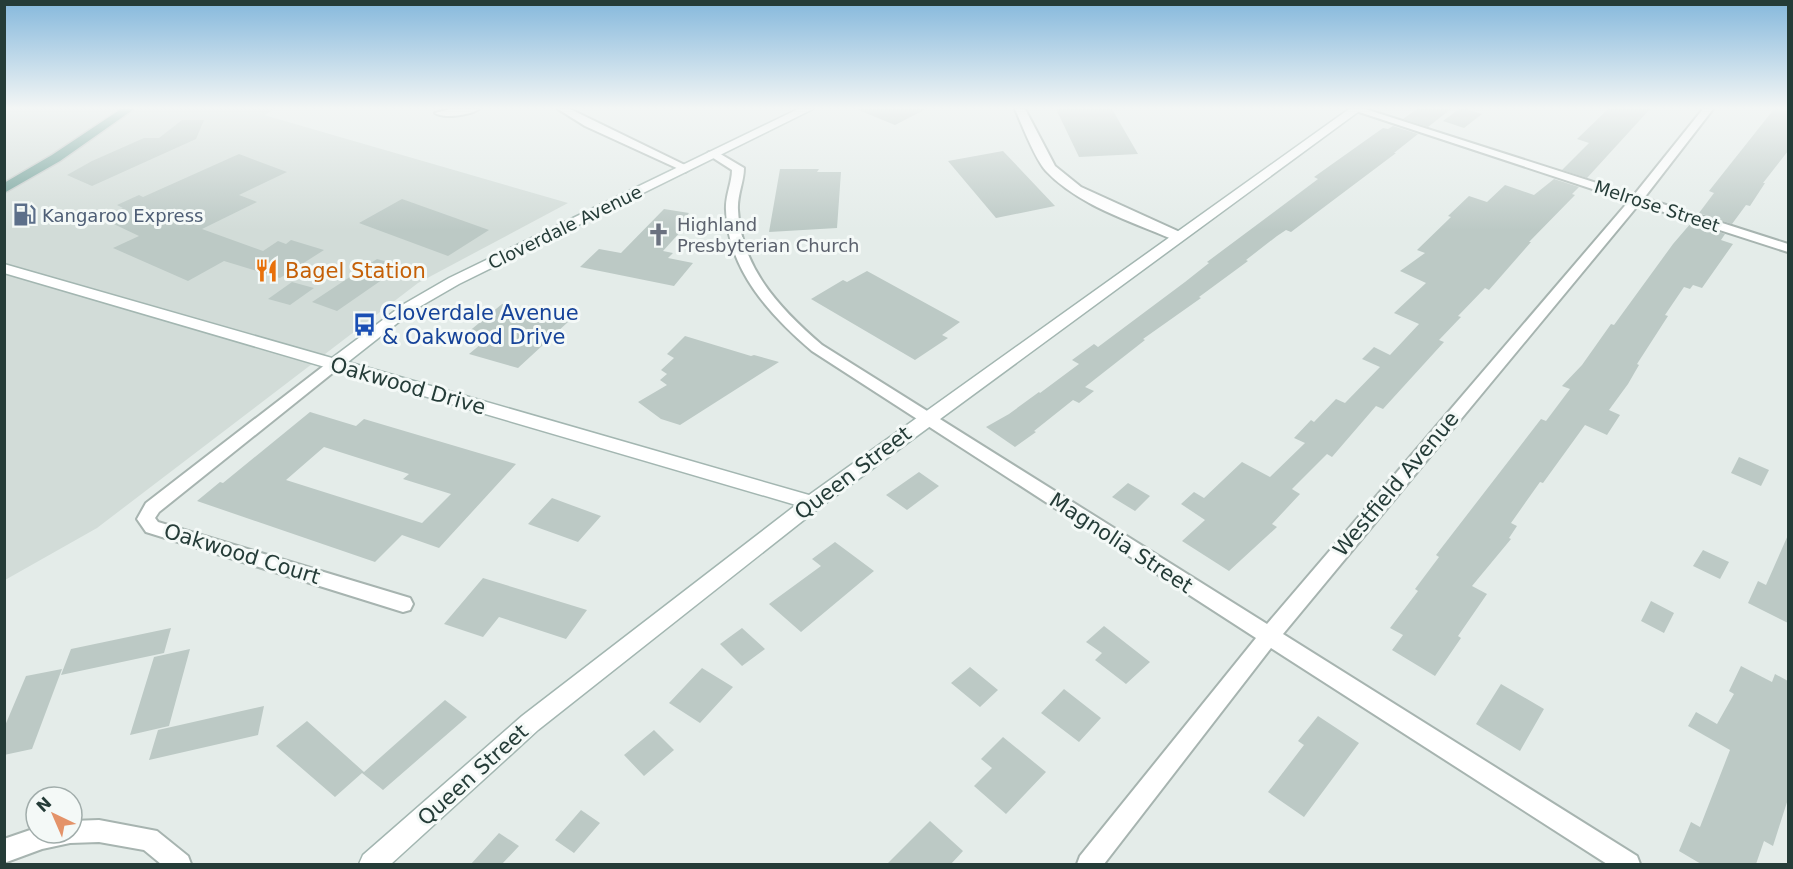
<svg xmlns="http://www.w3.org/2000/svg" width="1793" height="869" font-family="'DejaVu Sans',sans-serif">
  <rect width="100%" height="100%" fill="#e4ece9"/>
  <path fill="#d2dcd8" d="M 5,109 L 276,109 L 264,115 L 568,203 L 418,283 L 97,528 L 5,580 Z"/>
  <path fill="#bcc9c5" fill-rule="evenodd" d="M 856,109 L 926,109 L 895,125 Z
    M 1056,109 L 1112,109 L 1138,154 L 1079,157 Z
    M 1417,109 L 1451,109 L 1428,127 L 1403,119 Z
    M 1459,109 L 1466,109 L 1482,114 L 1464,128 L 1443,121 Z
    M 1608,109 L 1650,109 L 1587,178 L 1562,170 L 1589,143 L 1577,139 Z
    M 1774,109 L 1788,111 L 1788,151 L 1763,183 L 1765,183 L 1750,206 L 1746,205 L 1732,224 L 1699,213 L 1714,193 L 1709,191 Z
    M 182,120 L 204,120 L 196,139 L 92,186 L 67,175 L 92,161 L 144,138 L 159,138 Z
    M 1393,126 L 1418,134 L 1394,153 L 1396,153 L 1291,232 L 1286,230 L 1277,236 L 1246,260 L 1248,261 L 1199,297 L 1201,298 L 1143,339 L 1145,340 L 1085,387 L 1094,391 L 1079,403 L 1073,400 L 1034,431 L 1036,432 L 1015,447 L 986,427 L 1009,414 L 1039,392 L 1040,393 L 1079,364 L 1072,360 L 1094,344 L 1098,347 L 1185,282 L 1209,263 L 1207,262 L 1318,179 L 1314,177 L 1383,128 L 1388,129 Z
    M 1003,151 L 1055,206 L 996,218 L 948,161 Z
    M 239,154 L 287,172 L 239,195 L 257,202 L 202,229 L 263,251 L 278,241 L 286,244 L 291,240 L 324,250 L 280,278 L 224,261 L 188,281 L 113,248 L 139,236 L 101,218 L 123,208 L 117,205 L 139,195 L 143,197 Z
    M 780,169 L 819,169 L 817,172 L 841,172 L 837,228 L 769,232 Z
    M 1554,179 L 1579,187 L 1572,194 L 1575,195 L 1529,242 L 1531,242 L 1489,290 L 1485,288 L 1458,316 L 1461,317 L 1439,340 L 1444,342 L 1383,409 L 1376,406 L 1332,457 L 1327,454 L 1292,489 L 1300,494 L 1272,524 L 1277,527 L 1229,571 L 1182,541 L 1205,520 L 1181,504 L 1194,492 L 1204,498 L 1242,462 L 1270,477 L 1305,443 L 1294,438 L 1311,420 L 1314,422 L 1336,399 L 1345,403 L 1380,367 L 1362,359 L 1374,347 L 1390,355 L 1419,324 L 1394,313 L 1426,283 L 1400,271 L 1425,253 L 1417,250 L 1451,217 L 1448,216 L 1469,196 L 1487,202 L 1505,185 L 1534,195 Z
    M 402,199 L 489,230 L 448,256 L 359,223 Z
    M 664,209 L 689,213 L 685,218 L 692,219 L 663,251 L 673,253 L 668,258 L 693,263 L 674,286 L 580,267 L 599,249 L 621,253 Z
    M 1691,223 L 1725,234 L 1721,240 L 1733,244 L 1702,288 L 1693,285 L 1690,289 L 1684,287 L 1665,315 L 1668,316 L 1637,364 L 1639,365 L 1628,384 L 1609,410 L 1620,415 L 1607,435 L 1585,425 L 1543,483 L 1540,482 L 1511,523 L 1517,526 L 1509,538 L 1511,539 L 1472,586 L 1487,594 L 1458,636 L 1461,638 L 1435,676 L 1392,650 L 1403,635 L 1390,628 L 1418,591 L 1415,589 L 1439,557 L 1436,555 L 1541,419 L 1546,421 L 1570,389 L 1562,386 L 1582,365 L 1611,324 L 1614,325 L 1673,244 Z
    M 377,259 L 402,266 L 337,311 L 312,302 Z
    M 867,271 L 960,322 L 942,335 L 948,338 L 915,360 L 811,299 L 843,280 L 847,282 Z
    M 292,282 L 314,288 L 290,305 L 268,299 Z
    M 502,304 L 568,322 L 518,368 L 469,354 L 481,344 L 461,338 Z
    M 685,336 L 751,356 L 754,355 L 779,362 L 680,425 L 661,419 L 638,402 L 667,385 L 660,380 L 667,374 L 661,370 L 674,358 L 667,354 Z
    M 310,412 L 356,426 L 364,419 L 516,464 L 439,548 L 402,535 L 375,562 L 197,501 L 220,482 L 223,483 ZM 324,447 L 409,474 L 403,479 L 451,494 L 422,523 L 286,480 Z
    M 1739,457 L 1769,470 L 1761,486 L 1731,473 Z
    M 919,472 L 939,486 L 907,510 L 886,495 Z
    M 1128,483 L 1150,496 L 1135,511 L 1112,497 Z
    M 552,498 L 601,516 L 578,542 L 528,524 Z
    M 1788,535 L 1788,623 L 1748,603 L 1758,581 L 1766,585 Z
    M 835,542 L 874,571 L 801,632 L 769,604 L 821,566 L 812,559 Z
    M 1703,550 L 1729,562 L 1720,579 L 1693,566 Z
    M 483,578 L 587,610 L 566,639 L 499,617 L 483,637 L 444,624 Z
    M 1651,601 L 1674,613 L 1664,633 L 1641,621 Z
    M 1104,626 L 1150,662 L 1126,684 L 1095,660 L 1102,653 L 1086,642 Z
    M 171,628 L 164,653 L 61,675 L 71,649 Z
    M 742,628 L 765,649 L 742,666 L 720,644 Z
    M 190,649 L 169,726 L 130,735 L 154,657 Z
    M 1741,666 L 1772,682 L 1775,674 L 1788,681 L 1788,799 L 1773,846 L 1764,841 L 1756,864 L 1701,864 L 1679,851 L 1691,822 L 1700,827 L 1730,750 L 1688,726 L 1696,712 L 1717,724 L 1734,694 L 1729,691 Z
    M 970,667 L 998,690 L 980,707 L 951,683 Z
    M 702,668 L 733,687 L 700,723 L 669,703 Z
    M 62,669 L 32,749 L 4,755 L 4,728 L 26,676 Z
    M 1501,684 L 1544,709 L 1520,751 L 1476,724 Z
    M 1064,689 L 1101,718 L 1079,742 L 1041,713 Z
    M 445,700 L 467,717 L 383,790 L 362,773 L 335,797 L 276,746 L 307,721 L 364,772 Z
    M 264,706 L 258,735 L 149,760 L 158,730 Z
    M 1318,716 L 1359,743 L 1304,817 L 1268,792 L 1304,745 L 1298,741 Z
    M 654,730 L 674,750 L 644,776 L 624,755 Z
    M 1003,737 L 1046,772 L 1006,814 L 974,786 L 992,768 L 981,759 Z
    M 581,810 L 600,823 L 574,853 L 555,840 Z
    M 930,821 L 963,851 L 951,864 L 887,864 Z
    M 499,833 L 519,846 L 502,864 L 471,864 Z"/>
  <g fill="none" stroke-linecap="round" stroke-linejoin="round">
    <defs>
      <path id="street" d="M 450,109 L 479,109 C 471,115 443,119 435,113 Z
        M 558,109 L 570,109 L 691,168 L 685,172 L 681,170 L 585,126 Z
        M 1015,109 L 1025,109 L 1055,166 L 1081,187 L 1182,233 L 1183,236 L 1182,239 L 1172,239 C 1130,221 1078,205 1046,171 C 1035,159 1022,125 1015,109 Z
        M 1350,109 L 1365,109 L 1634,195 L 1703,109 L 1713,109 L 1644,198 L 1788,244 L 1788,252 L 1639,204 L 1283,634 L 1637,856 L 1640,864 L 1607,864 L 1271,648 L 1104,864 L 1077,864 L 1080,856 L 1256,638 L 812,351 C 769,314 728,270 726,210 C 725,196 732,183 732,170 L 707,154 L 709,152 L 717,152 L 744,168 C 744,182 737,195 738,210 C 741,268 780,309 822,345 L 1267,624 L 1629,201 Z
        M 335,359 L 340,361 L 343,364 L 340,367 L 159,512 L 155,518 L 158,522 L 410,598 L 413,604 L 410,610 L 403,612 L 146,532 L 137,519 L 146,503 L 330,361 Z
        M 99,820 L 157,831 L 188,856 L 191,864 L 161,864 L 144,850 L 99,842 L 70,843 L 42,849 L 4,863 L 4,839 L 36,828 L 36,833 L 72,833 L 72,821 Z"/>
      <path id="secondary" d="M 798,109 L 813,109 L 459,284 L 414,310 L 348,362 L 809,495 L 1349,109 L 1362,109 L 819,508 L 538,730 L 391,864 L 359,864 L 363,855 L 522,716 L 796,505 L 4,273 L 4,264 L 332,358 L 404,304 L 449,278 Z"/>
      <path id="primary" d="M 121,109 L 134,109 L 60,161 L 4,193 L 4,183 L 52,155 Z"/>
    </defs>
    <use href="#street" stroke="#a7b4b0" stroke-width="4"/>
    <use href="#secondary" stroke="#a3b6b1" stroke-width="3"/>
    <use href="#primary" stroke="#c2c8c7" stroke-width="3"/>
    <use href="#street" fill="#fff" fill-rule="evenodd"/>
    <use href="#secondary" fill="#fff" fill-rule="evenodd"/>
    <use href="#primary" fill="#6d9d95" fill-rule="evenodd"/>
  </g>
  <linearGradient id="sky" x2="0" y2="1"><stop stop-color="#85b8dc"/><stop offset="0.47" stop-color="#f3f6f5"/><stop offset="1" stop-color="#f3f6f5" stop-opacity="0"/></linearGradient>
  <rect width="1793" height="230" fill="url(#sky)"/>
  <defs>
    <symbol id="fuel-bare" viewBox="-9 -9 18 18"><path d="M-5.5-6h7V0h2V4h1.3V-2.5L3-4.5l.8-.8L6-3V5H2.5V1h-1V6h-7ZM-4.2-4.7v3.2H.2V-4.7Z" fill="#5c6f8a" stroke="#f4f9f7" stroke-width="2.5" paint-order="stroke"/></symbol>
    <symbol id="church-bare" viewBox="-9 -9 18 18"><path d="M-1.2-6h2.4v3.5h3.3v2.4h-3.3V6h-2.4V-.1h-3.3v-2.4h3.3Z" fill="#6b7280" stroke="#f4f9f7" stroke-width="2.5" paint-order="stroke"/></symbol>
    <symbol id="restaurant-bare" viewBox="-9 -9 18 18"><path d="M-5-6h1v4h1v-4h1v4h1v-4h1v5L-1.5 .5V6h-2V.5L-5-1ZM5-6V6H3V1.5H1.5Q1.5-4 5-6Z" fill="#e8710a" stroke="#f4f9f7" stroke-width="2.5" paint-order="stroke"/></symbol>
    <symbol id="bus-bare" viewBox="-9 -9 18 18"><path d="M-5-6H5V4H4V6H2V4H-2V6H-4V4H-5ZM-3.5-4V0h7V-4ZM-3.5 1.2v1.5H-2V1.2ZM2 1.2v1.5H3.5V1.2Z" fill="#1a4fb4" stroke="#f4f9f7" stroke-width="2.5" paint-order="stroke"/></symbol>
  </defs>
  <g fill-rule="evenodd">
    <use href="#fuel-bare" x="8" y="198" width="33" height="33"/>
    <use href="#church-bare" x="642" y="218" width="33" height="33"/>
    <use href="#restaurant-bare" x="250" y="254" width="33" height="33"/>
    <use href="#bus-bare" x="348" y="308" width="33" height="33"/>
  </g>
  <g text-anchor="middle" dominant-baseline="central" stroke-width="6" stroke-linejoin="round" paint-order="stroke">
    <g font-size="18" fill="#253c38" stroke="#f4f9f7">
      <text transform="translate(1657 206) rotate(18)">Melrose Street</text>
      <text transform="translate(565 227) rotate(-26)">Cloverdale Avenue</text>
    </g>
    <g font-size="18" fill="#4e5e75" stroke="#f4f9f7" text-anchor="start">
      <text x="42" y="215">Kangaroo Express</text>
    </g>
    <g font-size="18" fill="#5b616d" stroke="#f4f9f7" text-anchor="start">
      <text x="677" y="224">Highland<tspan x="677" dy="21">Presbyterian Church</tspan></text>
    </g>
    <g font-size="21" fill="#c56008" stroke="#f4f9f7" text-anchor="start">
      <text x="285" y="271">Bagel Station</text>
    </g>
    <g font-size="21" fill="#164399" stroke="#f4f9f7" text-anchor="start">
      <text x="382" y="313">Cloverdale Avenue<tspan x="382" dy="24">&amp; Oakwood Drive</tspan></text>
    </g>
    <g font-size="21" fill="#253c38" stroke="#f4f9f7">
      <text transform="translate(408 386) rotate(16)">Oakwood Drive</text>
      <text transform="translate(853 473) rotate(-37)">Queen Street</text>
      <text transform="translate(1396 484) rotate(-50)">Westfield Avenue</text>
      <text transform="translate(1121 543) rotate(33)">Magnolia Street</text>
      <text transform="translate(242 554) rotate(17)">Oakwood Court</text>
      <text transform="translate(473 775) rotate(-42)">Queen Street</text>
    </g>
  </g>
  <rect width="1793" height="869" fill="none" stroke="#253c38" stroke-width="12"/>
  <g transform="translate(54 815) rotate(316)"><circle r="28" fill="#f4f9f7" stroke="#a1adab" stroke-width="1.5"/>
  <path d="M0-4.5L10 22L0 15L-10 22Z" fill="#e49369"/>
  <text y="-9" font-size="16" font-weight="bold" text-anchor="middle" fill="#253c38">N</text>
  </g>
</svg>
